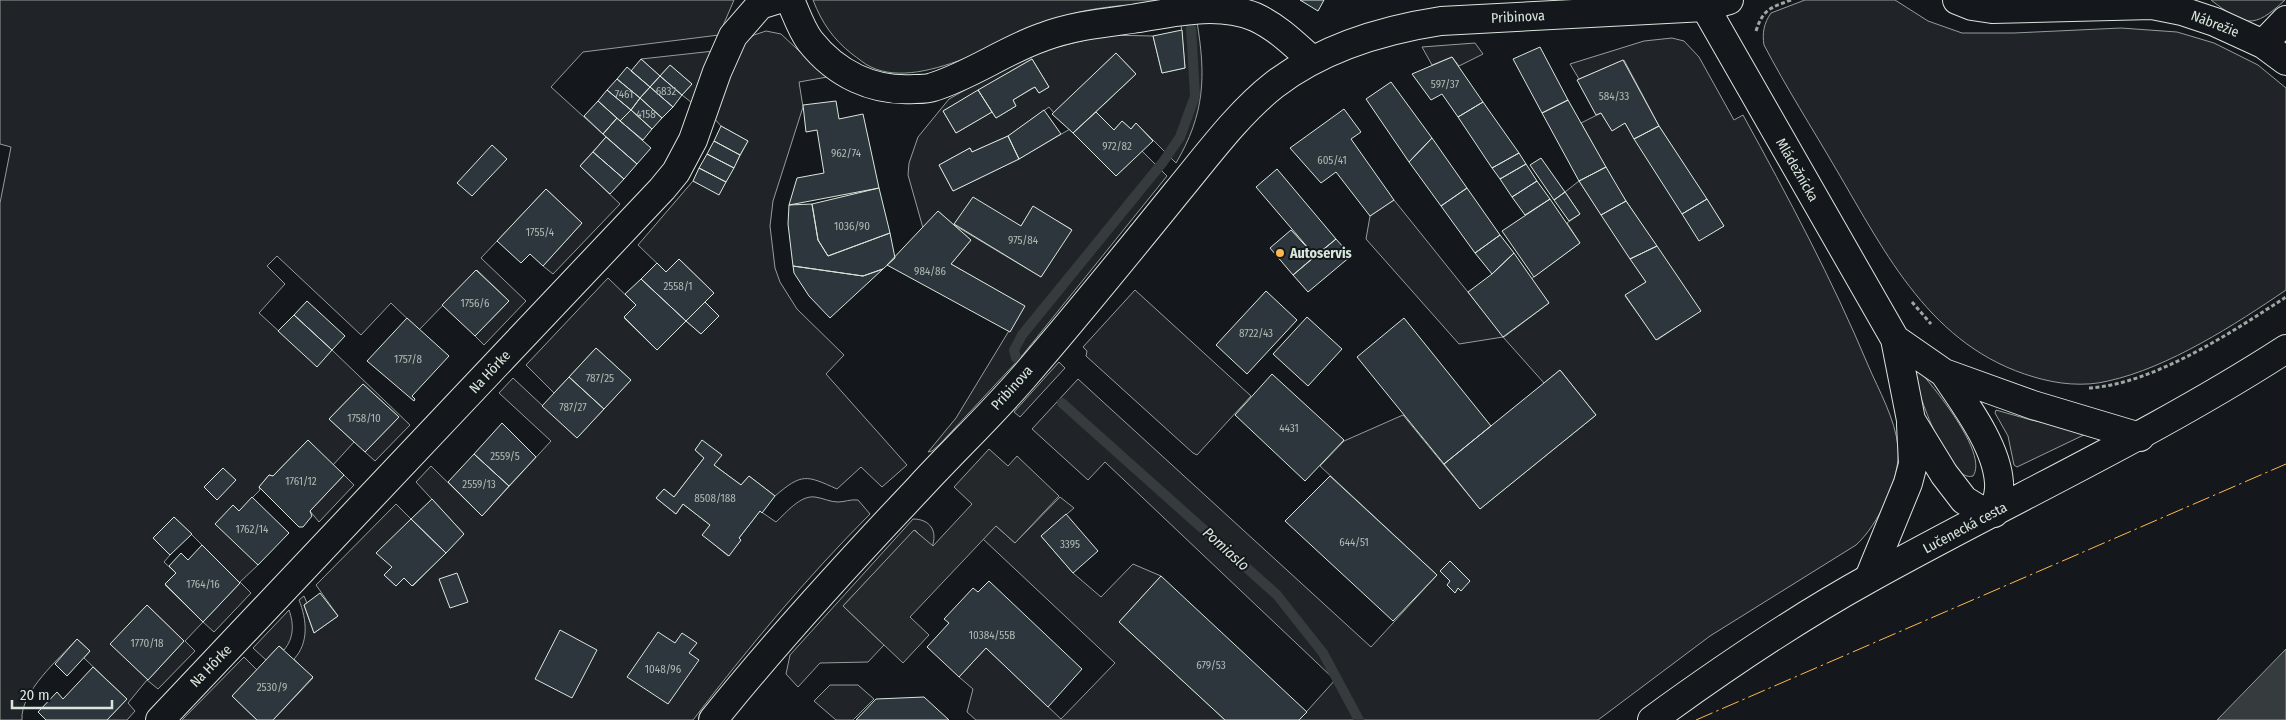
<svg xmlns="http://www.w3.org/2000/svg" width="2286" height="720" font-family="'Fira Sans Condensed',sans-serif">
  <rect width="100%" height="100%" fill="#14181c"/>
  <path fill="#202428" stroke="#939e99" fill-rule="evenodd" d="M 0,0 L 734,0 L 719,35 L 583,52 L 551,87 L 606,137 L 580,166 L 620,204 L 553,274 L 543,266 L 582,223 L 546,189 L 481,258 L 526,301 L 484,345 L 475,336 L 509,301 L 477,270 L 419,330 L 391,303 L 361,335 L 277,256 L 267,266 L 285,284 L 259,313 L 317,366 L 332,350 L 410,425 L 375,461 L 365,452 L 399,417 L 363,384 L 329,419 L 354,442 L 333,465 L 307,441 L 273,476 L 269,475 L 259,487 L 260,490 L 239,511 L 258,565 L 240,582 L 251,593 L 214,632 L 203,622 L 185,641 L 195,651 L 158,689 L 147,680 L 128,703 L 135,711 L 127,720 L 107,720 L 127,699 L 84,658 L 90,651 L 77,639 C 59,659 20,692 22,720 L 0,720 L 0,203 L 11,147 L 0,144 ZM 174,517 L 240,583 L 203,622 L 165,585 L 176,573 L 164,562 L 170,555 L 154,538 ZM 147,605 L 184,641 L 148,680 L 111,644 Z
    M 813,0 L 1180,0 C 1146,4 1105,5 1071,14 C 1018,29 925,93 871,67 C 864,64 858,58 852,54 C 833,39 822,23 813,0 Z
    M 1805,0 L 1895,0 L 1928,21 L 1962,33 L 2014,33 L 2121,28 L 2177,32 L 2214,43 L 2258,65 L 2286,88 L 2286,290 C 2236,324 2168,368 2108,381 C 2084,387 2057,384 2034,377 C 1931,347 1886,254 1836,169 C 1812,128 1786,87 1764,45 C 1762,33 1764,23 1771,13 Z
    M 2211,0 L 2285,0 C 2253,30 2245,26 2211,0 Z
    M 1197,22 C 1206,76 1205,114 1176,163 L 1136,123 L 1131,129 L 1122,121 L 1114,130 L 1096,112 L 1136,74 L 1116,53 L 1054,113 L 1049,107 L 1008,136 L 972,152 L 970,148 L 939,165 L 953,191 L 1019,159 L 1070,129 L 1116,176 L 1142,151 L 1167,176 L 1021,357 L 940,444 L 932,451 L 928,452 L 956,418 L 1024,306 L 951,264 L 971,240 L 939,212 L 923,228 L 908,175 L 909,163 L 918,137 L 949,99 L 1029,54 L 1106,35 L 1153,36 L 1162,73 L 1185,68 L 1181,24 ZM 1032,59 L 1049,87 L 1039,93 L 1035,87 L 1013,100 L 1016,106 L 996,118 L 992,112 L 956,133 L 943,111 ZM 1033,207 L 1071,229 L 1041,277 L 954,225 L 1021,226 Z
    M 766,31 L 781,34 L 827,77 L 799,82 L 803,107 L 773,201 L 770,226 L 775,268 L 780,282 L 797,309 L 844,355 L 826,374 L 907,465 L 882,487 L 861,467 L 837,489 C 806,475 802,473 775,496 L 749,476 L 741,485 L 714,465 L 702,441 L 695,450 L 704,458 L 674,497 L 664,489 L 656,498 L 676,514 L 683,504 L 710,525 L 703,535 L 728,556 L 741,540 L 739,538 L 760,511 L 776,522 C 786,513 800,495 815,497 C 823,498 830,502 838,502 C 845,502 850,499 858,500 L 870,514 C 806,578 748,648 693,720 L 273,720 L 313,678 L 294,659 C 309,643 307,620 299,600 L 304,596 L 307,603 L 304,605 L 314,633 L 338,616 L 316,585 L 396,504 L 411,519 L 392,567 L 384,575 L 396,586 L 404,578 L 413,586 L 464,534 L 416,482 L 431,466 L 482,516 L 551,441 L 499,393 L 513,378 L 577,438 L 631,380 L 596,348 L 554,393 L 526,365 L 608,278 L 636,305 L 624,318 L 657,350 L 686,321 L 701,334 L 719,316 L 705,302 L 713,292 L 679,259 L 666,272 L 638,245 L 693,181 L 719,194 L 748,141 L 721,126 L 713,117 L 743,43 L 754,35 Z
    M 1672,38 L 1684,41 L 1699,57 L 1734,120 L 1743,115 C 1788,197 1832,279 1868,365 C 1879,391 1895,418 1898,447 C 1901,478 1878,525 1856,545 L 1710,636 L 1598,720 L 1299,720 L 1335,680 L 1105,462 L 1088,480 L 1032,429 L 1078,379 L 1371,647 L 1437,575 L 1320,466 L 1344,441 L 1403,415 L 1480,509 L 1596,415 L 1560,370 L 1544,383 L 1503,337 L 1459,344 L 1366,239 L 1370,216 L 1394,200 L 1504,337 L 1549,303 L 1531,279 L 1580,243 L 1567,223 L 1580,214 L 1565,192 L 1579,181 L 1646,282 L 1625,296 L 1657,340 L 1700,311 L 1616,186 L 1581,123 L 1601,113 L 1612,130 L 1625,123 L 1699,240 L 1724,226 L 1659,126 L 1624,60 L 1579,79 L 1570,64 L 1644,41 Z
    M 1475,43 L 1483,54 L 1459,66 L 1452,57 L 1432,65 L 1422,47 Z
    M 714,51 L 696,106 L 682,95 L 692,84 L 670,65 L 660,76 L 641,59 Z
    M 1135,290 L 1251,396 L 1197,455 L 1193,453 L 1086,356 L 1087,351 L 1083,347 Z
    M 1059,362 L 1065,368 L 1020,417 L 1014,412 Z
    M 1916,367 C 1932,385 1989,453 1973,476 C 1948,484 1918,390 1912,371 Z
    M 1996,410 L 2031,420 L 2090,432 L 2017,467 L 2014,465 L 2008,436 L 1995,413 Z
    M 344,475 L 354,485 L 319,522 L 310,511 Z
    M 1060,497 L 1074,508 L 1041,536 L 1073,573 L 1101,597 L 1133,564 L 1161,576 L 1119,622 L 1225,720 L 976,720 L 967,712 L 973,689 L 959,677 L 986,648 L 1061,719 L 1115,663 L 983,539 L 996,526 L 1015,543 Z
    M 913,519 C 930,519 938,531 932,547 L 915,530 L 843,606 L 884,645 L 868,662 L 820,663 L 798,687 L 786,674 L 790,655 Z
    M 289,610 C 294,624 294,638 284,650 L 279,646 L 266,660 L 253,648 Z
    M 244,657 L 257,670 L 232,696 L 257,720 L 182,720 Z
    M 830,685 L 858,685 L 874,699 L 853,720 L 836,720 L 814,701 Z"/>
  <path fill="#24282b" stroke="#939e99" d="M 989,449 L 1008,466 L 1017,456 L 1059,496 L 1015,543 L 996,526 L 910,617 L 929,635 L 903,663 L 843,606 L 914,530 L 933,546 L 972,504 L 954,487 Z"/>
  <path fill="#363b3e" stroke="#939e99" d="M 2286,649 L 2286,720 L 2217,720 Z"/>
  <g fill="none" stroke-linecap="round" stroke-linejoin="round">
    <path stroke="#363b3e" stroke-width="10" d="M 1016,358 L 1014,350 L 1022,335 L 1163,162 L 1180,137 L 1195,96 L 1191,28
      M 1062,403 L 1277,595 L 1323,653 L 1359,720"/>
  </g>
  <path fill="#2c363c" stroke="#d8e6dc" d="M 1300,0 L 1324,0 L 1318,11 Z
    M 1182,30 L 1185,68 L 1162,73 L 1153,36 Z
    M 1540,47 L 1568,100 L 1542,113 L 1513,59 Z
    M 1116,53 L 1136,74 L 1073,133 L 1052,114 Z
    M 1452,57 L 1483,102 L 1458,117 L 1442,94 L 1431,100 L 1412,74 Z
    M 641,59 L 660,76 L 650,87 L 631,71 Z
    M 1032,59 L 1049,87 L 1039,93 L 1035,87 L 1031,89 L 1013,100 L 1016,106 L 996,118 L 978,90 Z
    M 1623,60 L 1659,126 L 1634,139 L 1625,123 L 1612,131 L 1601,113 L 1596,115 L 1577,80 Z
    M 670,65 L 692,84 L 682,95 L 660,76 Z
    M 627,67 L 650,87 L 640,98 L 617,79 Z
    M 660,76 L 682,95 L 673,107 L 650,87 Z
    M 617,79 L 640,98 L 631,110 L 607,90 Z
    M 1391,82 L 1432,138 L 1409,162 L 1366,99 Z
    M 650,87 L 673,107 L 662,118 L 640,98 Z
    M 607,90 L 631,110 L 620,121 L 598,101 Z
    M 978,90 L 992,112 L 956,133 L 943,111 Z
    M 640,98 L 662,118 L 652,129 L 631,110 Z
    M 1568,100 L 1606,167 L 1579,181 L 1542,113 Z
    M 598,101 L 617,118 L 603,134 L 584,116 Z
    M 836,101 L 839,119 L 863,114 L 879,188 L 789,205 L 797,178 L 824,173 L 817,130 L 806,132 L 803,105 Z
    M 1483,102 L 1519,153 L 1492,168 L 1458,117 Z
    M 1344,109 L 1361,132 L 1351,139 L 1394,200 L 1370,216 L 1336,172 L 1321,183 L 1290,148 Z
    M 631,110 L 652,129 L 643,140 L 620,121 Z
    M 1044,110 L 1061,134 L 1019,159 L 1008,136 Z
    M 1096,112 L 1114,130 L 1122,121 L 1131,129 L 1136,123 L 1153,141 L 1116,176 L 1073,133 Z
    M 617,118 L 651,148 L 637,164 L 603,134 Z
    M 721,126 L 748,141 L 740,155 L 714,141 Z
    M 1659,126 L 1707,199 L 1682,214 L 1634,139 Z
    M 1008,136 L 1019,159 L 953,191 L 939,165 L 970,148 L 972,152 Z
    M 606,137 L 637,164 L 624,179 L 593,152 Z
    M 1432,138 L 1467,188 L 1441,206 L 1409,162 Z
    M 714,141 L 740,155 L 734,168 L 707,154 Z
    M 492,145 L 507,159 L 472,196 L 457,183 Z
    M 593,152 L 624,179 L 610,194 L 580,166 Z
    M 1519,153 L 1526,164 L 1500,179 L 1492,168 Z
    M 707,154 L 734,168 L 726,182 L 699,168 Z
    M 1541,158 L 1565,192 L 1554,200 L 1530,165 Z
    M 1526,164 L 1537,181 L 1512,197 L 1500,179 Z
    M 1606,167 L 1626,201 L 1601,215 L 1579,181 Z
    M 699,168 L 726,182 L 719,195 L 693,181 Z
    M 1277,169 L 1336,239 L 1315,256 L 1256,187 Z
    M 1537,181 L 1550,199 L 1525,215 L 1512,197 Z
    M 879,188 L 890,233 L 828,256 L 818,240 L 812,204 Z
    M 1467,188 L 1500,235 L 1475,253 L 1441,206 Z
    M 546,189 L 582,223 L 543,266 L 530,254 L 521,263 L 497,241 Z
    M 1565,192 L 1580,214 L 1569,221 L 1554,200 Z
    M 973,197 L 1021,226 L 1033,206 L 1072,230 L 1041,277 L 954,224 Z
    M 1550,199 L 1580,243 L 1534,277 L 1502,231 Z
    M 1707,199 L 1724,226 L 1699,241 L 1682,214 Z
    M 1626,201 L 1657,246 L 1630,259 L 1601,215 Z
    M 812,204 L 818,240 L 828,256 L 890,233 L 895,258 L 883,269 L 863,276 L 793,266 L 788,224 L 789,205 Z
    M 938,211 L 971,240 L 951,264 L 1025,306 L 1010,332 L 887,265 Z
    M 1291,230 L 1315,256 L 1293,275 L 1270,248 Z
    M 1500,235 L 1514,253 L 1492,274 L 1475,253 Z
    M 1336,239 L 1351,256 L 1308,292 L 1293,275 Z
    M 1657,246 L 1701,311 L 1656,340 L 1625,295 L 1646,282 L 1630,259 Z
    M 1514,253 L 1549,303 L 1503,337 L 1468,292 L 1492,274 Z
    M 679,259 L 714,293 L 686,321 L 641,279 L 657,263 L 666,272 Z
    M 793,266 L 863,276 L 883,269 L 830,318 L 809,296 L 794,273 Z
    M 476,270 L 509,301 L 475,336 L 442,305 Z
    M 641,279 L 686,321 L 657,350 L 624,317 L 636,305 L 625,294 Z
    M 1266,291 L 1297,320 L 1247,374 L 1216,345 Z
    M 307,301 L 345,336 L 332,350 L 294,315 Z
    M 705,302 L 719,316 L 701,334 L 686,321 Z
    M 294,315 L 332,350 L 317,367 L 278,331 Z
    M 1307,317 L 1342,349 L 1308,386 L 1273,354 Z
    M 407,318 L 449,356 L 412,396 L 415,399 L 414,401 L 367,361 Z
    M 1404,318 L 1491,426 L 1444,464 L 1357,357 Z
    M 596,348 L 631,380 L 604,409 L 569,377 Z
    M 1560,370 L 1596,415 L 1480,509 L 1444,464 Z
    M 1272,374 L 1344,440 L 1305,481 L 1235,415 Z
    M 569,377 L 604,409 L 577,438 L 542,406 Z
    M 363,384 L 399,417 L 365,452 L 329,419 Z
    M 502,423 L 536,457 L 509,486 L 474,454 Z
    M 308,440 L 344,475 L 310,511 L 312,516 L 303,527 L 299,527 L 259,487 L 269,475 L 273,476 Z
    M 702,440 L 722,455 L 714,465 L 741,485 L 749,476 L 775,496 L 762,513 L 760,511 L 739,538 L 741,540 L 729,556 L 702,535 L 710,525 L 683,504 L 676,514 L 656,498 L 664,489 L 674,497 L 704,458 L 695,450 Z
    M 474,454 L 509,486 L 482,516 L 448,482 Z
    M 223,468 L 236,480 L 217,500 L 204,487 Z
    M 1330,476 L 1437,575 L 1393,621 L 1285,521 Z
    M 252,497 L 289,533 L 258,565 L 215,524 L 233,505 L 239,511 Z
    M 432,499 L 464,534 L 446,553 L 411,519 Z
    M 1066,514 L 1098,551 L 1073,573 L 1041,536 Z
    M 174,517 L 192,534 L 170,555 L 153,538 Z
    M 411,519 L 446,553 L 412,586 L 404,578 L 396,586 L 384,575 L 392,567 L 376,553 Z
    M 202,545 L 240,583 L 203,622 L 165,584 L 176,573 L 169,566 L 181,553 L 188,560 Z
    M 1450,561 L 1470,581 L 1461,591 L 1458,588 L 1455,593 L 1447,585 L 1450,581 L 1440,571 Z
    M 457,573 L 468,602 L 450,608 L 439,579 Z
    M 1161,576 L 1307,712 L 1299,720 L 1225,720 L 1119,622 Z
    M 989,581 L 1082,669 L 1048,707 L 986,648 L 959,677 L 927,647 L 949,623 L 944,619 L 973,588 L 978,592 Z
    M 320,593 L 338,616 L 314,633 L 304,605 Z
    M 147,605 L 184,641 L 148,680 L 110,644 Z
    M 560,630 L 597,650 L 572,698 L 535,679 Z
    M 658,632 L 675,643 L 682,633 L 697,643 L 689,653 L 699,660 L 668,704 L 627,677 Z
    M 77,639 L 90,651 L 67,676 L 55,664 Z
    M 279,646 L 313,677 L 273,720 L 257,720 L 232,696 Z
    M 93,667 L 127,699 L 107,720 L 46,720 L 38,712 L 57,692 L 63,699 Z
    M 924,697 L 949,720 L 856,720 L 876,699 Z"/>
  <g fill="none" stroke-linecap="round" stroke-linejoin="round">
    <defs>
      <path id="street" d="M 790,0 C 796,13 801,29 810,41 C 836,74 873,92 915,89 C 921,89 928,89 933,87 C 972,75 1005,50 1043,37 C 1072,26 1102,23 1132,19 C 1171,13 1216,1 1255,17 C 1277,27 1294,44 1312,60
        M 1957,0 L 1972,6 L 1992,9 L 2152,5 L 2182,11 L 2215,22 L 2263,44 L 2286,61
        M 2263,44 L 2286,20
        M 160,720 L 662,189 L 676,172 L 693,140 L 717,72 L 733,36 L 760,5 L 776,0
        M 713,720 C 778,639 848,563 919,488 C 953,451 989,417 1022,379 C 1075,318 1126,255 1177,192 C 1206,157 1238,113 1274,85 C 1322,48 1382,30 1441,21 L 1705,7 L 1729,0"/>
      <path id="secondary" d="M 1701,0 L 1895,339 L 1911,420 L 1944,474 L 1964,500 L 1977,508 L 1994,513 C 1996,503 2000,493 1999,483 C 1997,446 1964,403 1944,373
        M 1895,339 L 1944,373 L 2033,405 L 2140,437
        M 1869,578 L 1908,483 L 1913,464 L 1911,424"/>
      <path id="primary" d="M 1652,720 C 1722,669 1794,620 1870,578 C 2008,501 2153,435 2286,349"/>
    </defs>
    <use href="#street" stroke="#d8e6dc" stroke-width="30"/>
    <use href="#secondary" stroke="#d8e6dc" stroke-width="30"/>
    <use href="#primary" stroke="#d8e6dc" stroke-width="30"/>
    <path stroke="#9da8a2" stroke-width="3" stroke-dasharray="4 2.5" stroke-linecap="butt" d="M 1756,31 C 1763,9 1770,8 1791,0
      M 1912,302 L 1931,324
      M 2089,388 C 2154,384 2232,332 2286,297"/>
    <use href="#street" stroke="#14181c" stroke-width="28"/>
    <use href="#secondary" stroke="#14181c" stroke-width="28"/>
    <use href="#primary" stroke="#14181c" stroke-width="28"/>
    <path stroke="#ffb74d" stroke-width="1" stroke-dasharray="18 4 2.5 4" stroke-linecap="butt" d="M 1696,720 L 2286,464"/>
  </g>
  <circle fill="#ffb74d" stroke="#14181c" stroke-width="2" cx="1280" cy="253" r="5"/>
  <g text-anchor="middle" dominant-baseline="central" stroke-width="4" stroke-linejoin="round" paint-order="stroke">
    <g font-size="11" fill="#adbab4">
      <text x="1445" y="84">597/37</text>
      <text x="666" y="91">6832</text>
      <text x="624" y="94">7461</text>
      <text x="1614" y="96">584/33</text>
      <text x="646" y="114">4158</text>
      <text x="1117" y="146">972/82</text>
      <text x="846" y="153">962/74</text>
      <text x="1332" y="160">605/41</text>
      <text x="852" y="226">1036/90</text>
      <text x="540" y="232">1755/4</text>
      <text x="1023" y="240">975/84</text>
      <text x="930" y="271">984/86</text>
      <text x="678" y="286">2558/1</text>
      <text x="475" y="303">1756/6</text>
      <text x="1256" y="333">8722/43</text>
      <text x="408" y="359">1757/8</text>
      <text x="600" y="378">787/25</text>
      <text x="573" y="407">787/27</text>
      <text x="364" y="418">1758/10</text>
      <text x="1289" y="428">4431</text>
      <text x="505" y="456">2559/5</text>
      <text x="301" y="481">1761/12</text>
      <text x="479" y="484">2559/13</text>
      <text x="715" y="498">8508/188</text>
      <text x="252" y="529">1762/14</text>
      <text x="1354" y="542">644/51</text>
      <text x="1070" y="544">3395</text>
      <text x="203" y="584">1764/16</text>
      <text x="992" y="635">10384/55B</text>
      <text x="147" y="643">1770/18</text>
      <text x="1211" y="665">679/53</text>
      <text x="663" y="669">1048/96</text>
      <text x="272" y="687">2530/9</text>
    </g>
    <g font-size="14" fill="#d8e6dc" stroke="#14181c">
      <text transform="translate(1518 17) rotate(-3)">Pribinova</text>
      <text transform="translate(2215 24) rotate(21)">Nábrežie</text>
      <text transform="translate(1797 170) rotate(60)">Mládežnícka</text>
      <text transform="translate(490 372) rotate(-47)">Na Hôrke</text>
      <text transform="translate(1012 388) rotate(-48)">Pribinova</text>
      <text transform="translate(1965 528) rotate(-28)">Lučenecká cesta</text>
      <text transform="translate(211 666) rotate(-46)">Na Hôrke</text>
    </g>
    <g font-size="14" font-weight="bold" fill="#d8e6dc" stroke="#14181c" text-anchor="start">
      <text x="1290" y="253">Autoservis</text>
    </g>
    <g font-size="15" font-style="italic" fill="#d8e6dc" stroke="#14181c">
      <text transform="translate(1226 549) rotate(42)">Pomiaslo</text>
    </g>
  </g>
  <path d="M12 700v8h100v-8" fill="none" stroke="#d8e6dc" stroke-width="2.5"/>
  <text x="20" y="700" font-size="15" fill="#d8e6dc" stroke="#14181c" stroke-width="4" paint-order="stroke">20 m</text>
</svg>
